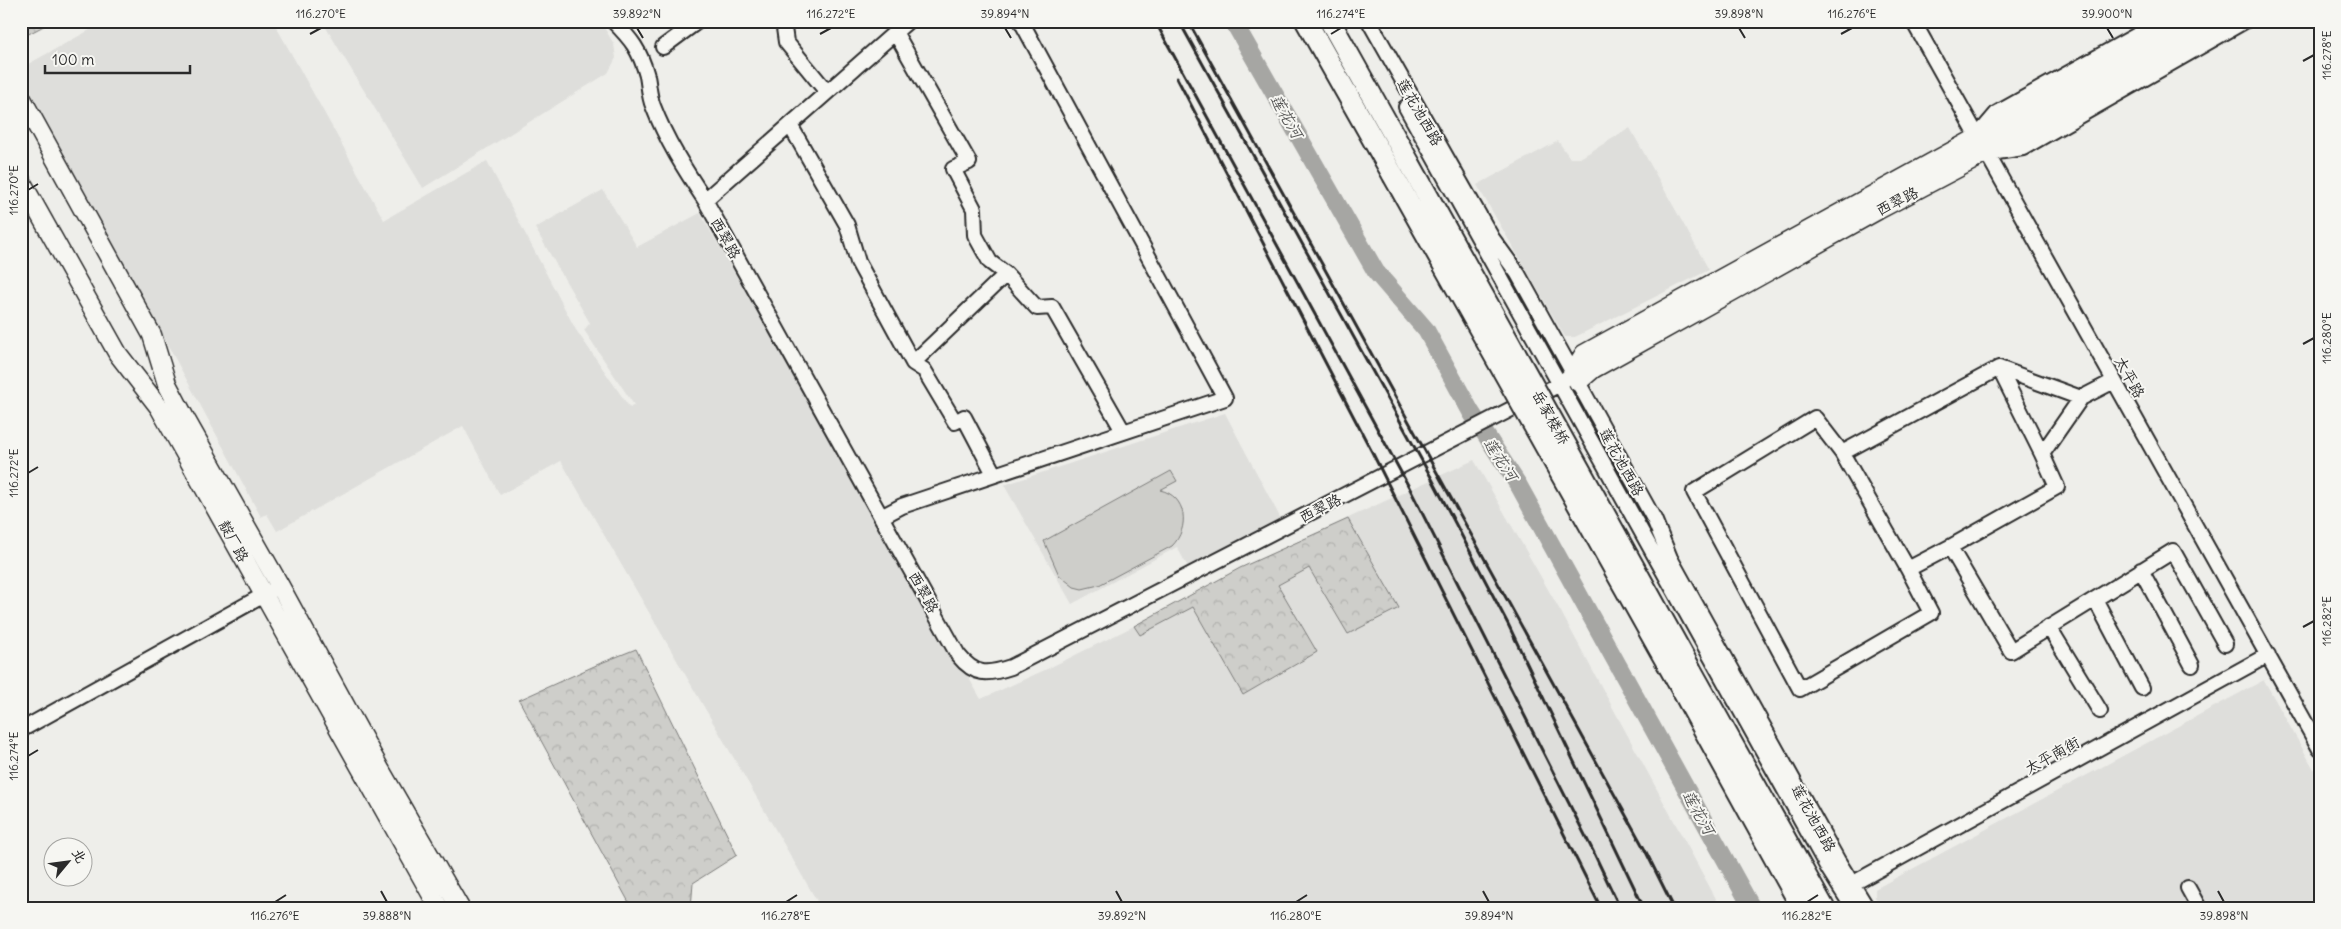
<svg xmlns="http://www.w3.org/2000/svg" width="2341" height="929" font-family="Delius,'LXGW WenKai TC',sans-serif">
  <defs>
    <pattern id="forest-crowns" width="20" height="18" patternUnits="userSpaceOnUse" patternTransform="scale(1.25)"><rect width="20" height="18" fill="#cececa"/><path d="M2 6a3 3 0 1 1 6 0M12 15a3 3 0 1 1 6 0" fill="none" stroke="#b1b1ae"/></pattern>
  </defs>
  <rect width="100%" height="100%" fill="#eeeeea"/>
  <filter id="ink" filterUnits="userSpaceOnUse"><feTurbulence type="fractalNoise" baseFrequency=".02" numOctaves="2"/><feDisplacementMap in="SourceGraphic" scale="10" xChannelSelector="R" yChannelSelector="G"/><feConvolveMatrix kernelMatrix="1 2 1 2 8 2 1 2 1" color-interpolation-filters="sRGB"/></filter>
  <g filter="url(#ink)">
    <path fill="#dededb" d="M 106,21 L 273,21 L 384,220 L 487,161 L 576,330 L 630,408 L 634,405 L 584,330 L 590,323 L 535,228 L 603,190 L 637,247 L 700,213 L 981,699 L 1047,669 L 1134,626 L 1240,568 L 1474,460 L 1561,612 L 1721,908 L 821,908 L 561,461 L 500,495 L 463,426 L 277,531 L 267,514 L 261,517 L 21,74 L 21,68 Z
      M 322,21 L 600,21 L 614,44 L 616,58 L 608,73 L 423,188 Z
      M 1630,128 L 1709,270 L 1575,337 L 1565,337 L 1477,185 L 1558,141 L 1570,158 L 1580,158 Z
      M 1225,413 L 1282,521 L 1189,569 L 1177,547 L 1072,604 L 1004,485 Z
      M 2264,680 L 2320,780 L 2320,908 L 1881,908 L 1875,897 L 1875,889 Z"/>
    <path fill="url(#forest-crowns)" stroke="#7c7c7a" d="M 21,21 L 53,21 L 21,38 Z
      M 1348,519 L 1399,608 L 1348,634 L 1309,568 L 1278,585 L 1317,652 L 1243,695 L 1193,607 L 1140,635 L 1134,626 L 1240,568 Z
      M 636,649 L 737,855 L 693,883 L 691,908 L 632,908 L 519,700 L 601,663 Z"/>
    <path fill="#cececa" stroke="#7c7c7a" d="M 1171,471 L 1177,481 L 1160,490 C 1187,496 1190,528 1172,546 L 1099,585 L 1082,589 L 1074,587 L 1059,575 L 1044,541 Z"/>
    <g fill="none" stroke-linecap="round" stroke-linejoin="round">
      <path stroke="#a6a6a3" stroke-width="18" d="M 1233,21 L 1376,272 L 1426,330 L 1471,412 L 1519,486 L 1752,908"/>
      <defs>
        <path id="minor" d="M 613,21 C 631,39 640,50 647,76 C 649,86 649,96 653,106 C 666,140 685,170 705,200 L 958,655 C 975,676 987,675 1011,667 L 1560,384 L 1573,372
          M 783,21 L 786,42 L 827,92
          M 1369,21 L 1492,238 L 1518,274 L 1654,519 L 1670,558 L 1838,861 L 1867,908
          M 1913,21 L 2320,749
          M 895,32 L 969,162 L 953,169 L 974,209 L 975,235 L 990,262 L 1006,274
          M 663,47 L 698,21
          M 1406,107 L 1829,870 L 1853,908
          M 790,125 L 847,225 L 858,262 L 913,363 L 924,370 L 955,422 L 964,417 L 994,474
          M 1980,133 L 1997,113 L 2162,21
          M 1991,153 L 2023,148 L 2245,21
          M 705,200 L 908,21
          M 913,363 L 1006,274 L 1037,308 L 1052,307 L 1123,431
          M 1999,368 L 2042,454
          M 2114,381 L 2081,398 L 2042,454 L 2057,487 L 1950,547 L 2011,651 L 2173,551 L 2225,644
          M 1842,453 L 1908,569
          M 883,516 L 902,506 L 1225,398 L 1021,21
          M 1950,547 L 1908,569 L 1931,613 L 1800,689 L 1694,492 L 1815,418 L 1842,453 L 1999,368 L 2081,398
          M 2141,570 L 2192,665
          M 2095,599 L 2142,688
          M 2049,627 L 2100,711
          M 21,730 L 273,590
          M 1852,884 L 2268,655
          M 2188,888 L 2199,908"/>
        <path id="major" d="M 21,97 L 152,335 L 167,384 L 186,420 L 280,586 L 381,771 L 460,908
          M 21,181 L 118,354 L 159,407 L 439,908
          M 1573,372 L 1584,354 L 2189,21
          M 1578,382 L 1593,369 L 1878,210 L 1975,159 L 2217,21"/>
        <path id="highway" d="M 1306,21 L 1393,175
          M 1330,21 L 1410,164
          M 1691,670 L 1824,908
          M 1676,679 L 1802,908"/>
      </defs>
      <use href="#minor" stroke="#2b2b2b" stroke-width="18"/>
      <use href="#major" stroke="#2b2b2b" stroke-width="21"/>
      <use href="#highway" stroke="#2b2b2b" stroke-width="24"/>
      <use href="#minor" stroke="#f6f6f2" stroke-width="14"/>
      <use href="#major" stroke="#f6f6f2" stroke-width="18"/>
      <use href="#highway" stroke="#f6f6f2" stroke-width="20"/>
      <path stroke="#2b2b2b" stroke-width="3" d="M 1155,21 L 1409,487 L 1593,851 L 1620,908
        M 1179,21 L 1431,477 L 1508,624 L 1644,908
        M 1188,21 L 1645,850 L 1674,908
        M 1177,78 L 1372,452 L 1601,908"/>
      <defs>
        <path id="highway-bridge" d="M 1410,164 L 1691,670
          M 1393,175 L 1676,679"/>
      </defs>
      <use href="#highway-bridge" stroke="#2b2b2b" stroke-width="24" stroke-linecap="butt"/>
      <use href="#highway-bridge" stroke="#f6f6f2" stroke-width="20"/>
    </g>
  </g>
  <path fill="none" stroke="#2b2b2b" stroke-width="2" d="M 637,28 L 643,38M 1005,28 L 1011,38M 1739,28 L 1745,38M 2107,28 L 2113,38M 310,34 L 321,28M 820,34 L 831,28M 1331,34 L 1341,28M 1841,34 L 1852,28M 2303,61 L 2314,55M 28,190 L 38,184M 2303,344 L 2314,338M 28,473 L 38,467M 2303,627 L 2314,621M 28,756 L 38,750M 381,891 L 387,902M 1116,891 L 1122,902M 1483,891 L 1489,902M 2218,891 L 2224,902M 275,902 L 286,895M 786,902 L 797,895M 1296,902 L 1307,895M 1807,902 L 1818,895"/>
  <g text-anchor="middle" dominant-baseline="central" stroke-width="4" stroke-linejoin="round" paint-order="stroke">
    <g font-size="15" fill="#2b2b2b" stroke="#f6f6f2">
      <text transform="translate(1420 112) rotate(60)">莲花池西路</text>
      <text transform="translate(1897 201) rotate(-27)">西翠路</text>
      <text transform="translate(726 238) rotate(61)">西翠路</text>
      <text transform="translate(2130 377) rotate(61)">太平路</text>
      <text transform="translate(1551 417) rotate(61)">岳家楼桥</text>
      <text transform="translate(1622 462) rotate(61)">莲花池西路</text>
      <text transform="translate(1320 508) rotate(-27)">西翠路</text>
      <text transform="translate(234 541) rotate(61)">靛厂路</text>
      <text transform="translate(924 592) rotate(61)">西翠路</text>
      <text transform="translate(2052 755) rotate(-29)">太平南街</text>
      <text transform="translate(1814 818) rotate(61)">莲花池西路</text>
    </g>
    <g font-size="16" font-style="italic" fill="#565655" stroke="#f6f6f2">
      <text transform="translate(1287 116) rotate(60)">莲花河</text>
      <text transform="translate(1501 459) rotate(57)">莲花河</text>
      <text transform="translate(1699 812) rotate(61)">莲花河</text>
    </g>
  </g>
  <rect width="2341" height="929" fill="none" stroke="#f6f6f2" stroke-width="55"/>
  <g transform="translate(68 862) rotate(61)"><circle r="24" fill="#f6f6f2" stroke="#a5a5a2"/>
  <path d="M0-4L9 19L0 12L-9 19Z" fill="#2b2b2b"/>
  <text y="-8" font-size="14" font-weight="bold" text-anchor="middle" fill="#2b2b2b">北</text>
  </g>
  <path d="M45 65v8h145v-8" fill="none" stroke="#2b2b2b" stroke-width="2.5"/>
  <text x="52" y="65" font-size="15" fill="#2b2b2b" stroke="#f6f6f2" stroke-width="4" paint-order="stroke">100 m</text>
  <rect x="28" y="28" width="2286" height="874" fill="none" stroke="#2b2b2b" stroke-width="2"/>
  <g font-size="12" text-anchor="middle" fill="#2b2b2b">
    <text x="321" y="18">116.270°E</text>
    <text x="637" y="18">39.892°N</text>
    <text x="831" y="18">116.272°E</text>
    <text x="1005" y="18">39.894°N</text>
    <text x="1341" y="18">116.274°E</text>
    <text x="1739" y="18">39.898°N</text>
    <text x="1852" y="18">116.276°E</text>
    <text x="2107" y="18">39.900°N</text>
    <text transform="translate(2327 55) rotate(-90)" y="4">116.278°E</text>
    <text transform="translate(14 190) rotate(-90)" y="4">116.270°E</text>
    <text transform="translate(2327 338) rotate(-90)" y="4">116.280°E</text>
    <text transform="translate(14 473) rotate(-90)" y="4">116.272°E</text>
    <text transform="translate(2327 621) rotate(-90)" y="4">116.282°E</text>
    <text transform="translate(14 756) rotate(-90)" y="4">116.274°E</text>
    <text x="275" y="920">116.276°E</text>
    <text x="387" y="920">39.888°N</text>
    <text x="786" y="920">116.278°E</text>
    <text x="1122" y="920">39.892°N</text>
    <text x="1296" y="920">116.280°E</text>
    <text x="1489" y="920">39.894°N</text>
    <text x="1807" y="920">116.282°E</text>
    <text x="2224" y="920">39.898°N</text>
  </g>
</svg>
